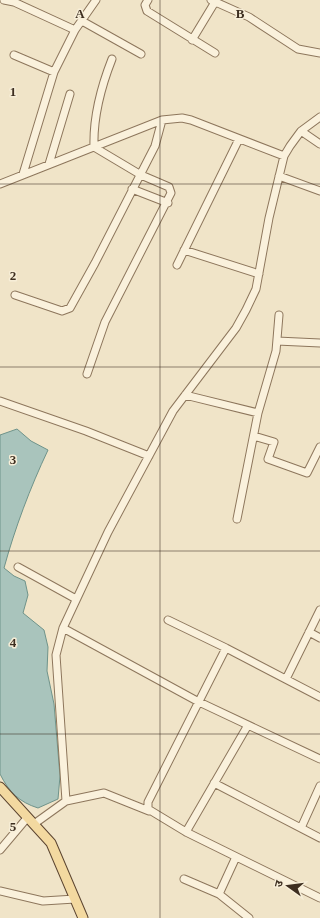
<svg xmlns="http://www.w3.org/2000/svg" width="320" height="918" font-family="'Times New Roman','Noto Sans Devanagari',serif">
  <rect width="100%" height="100%" fill="#f0e4c8"/>
  <path fill="#a9c4bc" stroke="#6f938a" d="M 17,429 L 31,441 L 48,450 C 30,488 15,528 4,568 L 14,576 L 25,581 L 28,595 L 23,613 L 44,630 L 48,647 L 47,671 L 54,704 L 60,776 L 58,799 L 38,808 C 19,802 9,792 0,774 L 0,435 Z"/>
  <g fill="none" stroke-linecap="round" stroke-linejoin="round">
    <defs>
      <path id="minor" d="M 4,0 L 14,2 L 75,30
        M 148,0 L 145,5 L 147,11 L 215,53
        M 211,0 L 249,17 L 298,49 L 320,53
        M 82,21 L 141,54
        M 192,40 L 215,2
        M 14,55 L 54,72
        M 301,131 L 320,144
        M 49,164 L 70,94
        M 23,174 L 54,72 L 75,30 L 96,0
        M 279,176 L 320,191
        M 0,184 L 162,120 L 182,118 L 191,120 L 284,156
        M 132,189 L 168,203
        M 184,250 L 259,274
        M 177,265 L 239,139
        M 15,295 L 62,311 L 70,308 L 95,263 L 155,146 L 162,120
        M 277,341 L 320,343
        M 87,374 L 105,322 L 171,193 L 169,187 L 141,175 L 94,147 C 93,116 101,87 112,59
        M 185,395 L 258,413
        M 0,401 L 86,431 L 149,456
        M 254,436 L 274,442 L 268,459 L 307,473 L 320,447
        M 237,519 L 258,413 L 276,351 L 279,315
        M 18,567 L 76,599
        M 168,620 L 226,648 L 320,697
        M 63,628 L 197,701 L 320,759
        M 309,632 L 320,638
        M 226,648 L 148,802 L 148,809 L 186,832 L 320,898
        M 286,679 L 320,610
        M 214,783 L 320,838
        M 66,801 L 104,793 L 149,811
        M 34,824 L 66,801 L 56,655 L 63,628 L 108,532 L 173,411 L 236,328 L 246,310 L 256,289 L 269,218 L 284,156 L 290,146 L 301,131 L 320,117
        M 301,828 L 320,786
        M 186,832 L 248,725
        M 0,850 L 27,818
        M 184,879 L 219,894 L 249,918
        M 0,891 L 43,901 L 75,899
        M 219,894 L 236,857"/>
      <path id="major" d="M 0,787 L 51,843 L 83,918"/>
    </defs>
    <use href="#minor" stroke="#8d765c" stroke-width="9"/>
    <use href="#major" stroke="#5b4430" stroke-width="11"/>
    <use href="#minor" stroke="#faf1dc" stroke-width="7"/>
    <use href="#major" stroke="#f3d9a0" stroke-width="9"/>
  </g>
  <path fill="none" stroke="#3d2e20" stroke-width="1" stroke-opacity="0.55" d="M 160,0 L 160,918M 0,184 L 320,184M 0,367 L 320,367M 0,551 L 320,551M 0,734 L 320,734"/>
  <g font-size="13" text-anchor="middle" font-weight="bold" fill="#3d2e20" stroke="#f7eed8" stroke-width="3" stroke-linejoin="round" paint-order="stroke">
    <text x="80" y="18">A</text>
    <text x="240" y="18">B</text>
    <text x="13" y="96">1</text>
    <text x="13" y="280">2</text>
    <text x="13" y="464">3</text>
    <text x="13" y="647">4</text>
    <text x="13" y="831">5</text>
  </g>
  <g transform="translate(288 886) rotate(284)" stroke="#f7eed8" stroke-width="3" paint-order="stroke">
  <path d="M0-3L7 15L0 10L-7 15Z" fill="#3d2e20"/>
  <text y="-6" font-size="11" font-weight="bold" text-anchor="middle" fill="#3d2e20">उ</text>
  </g>
</svg>
